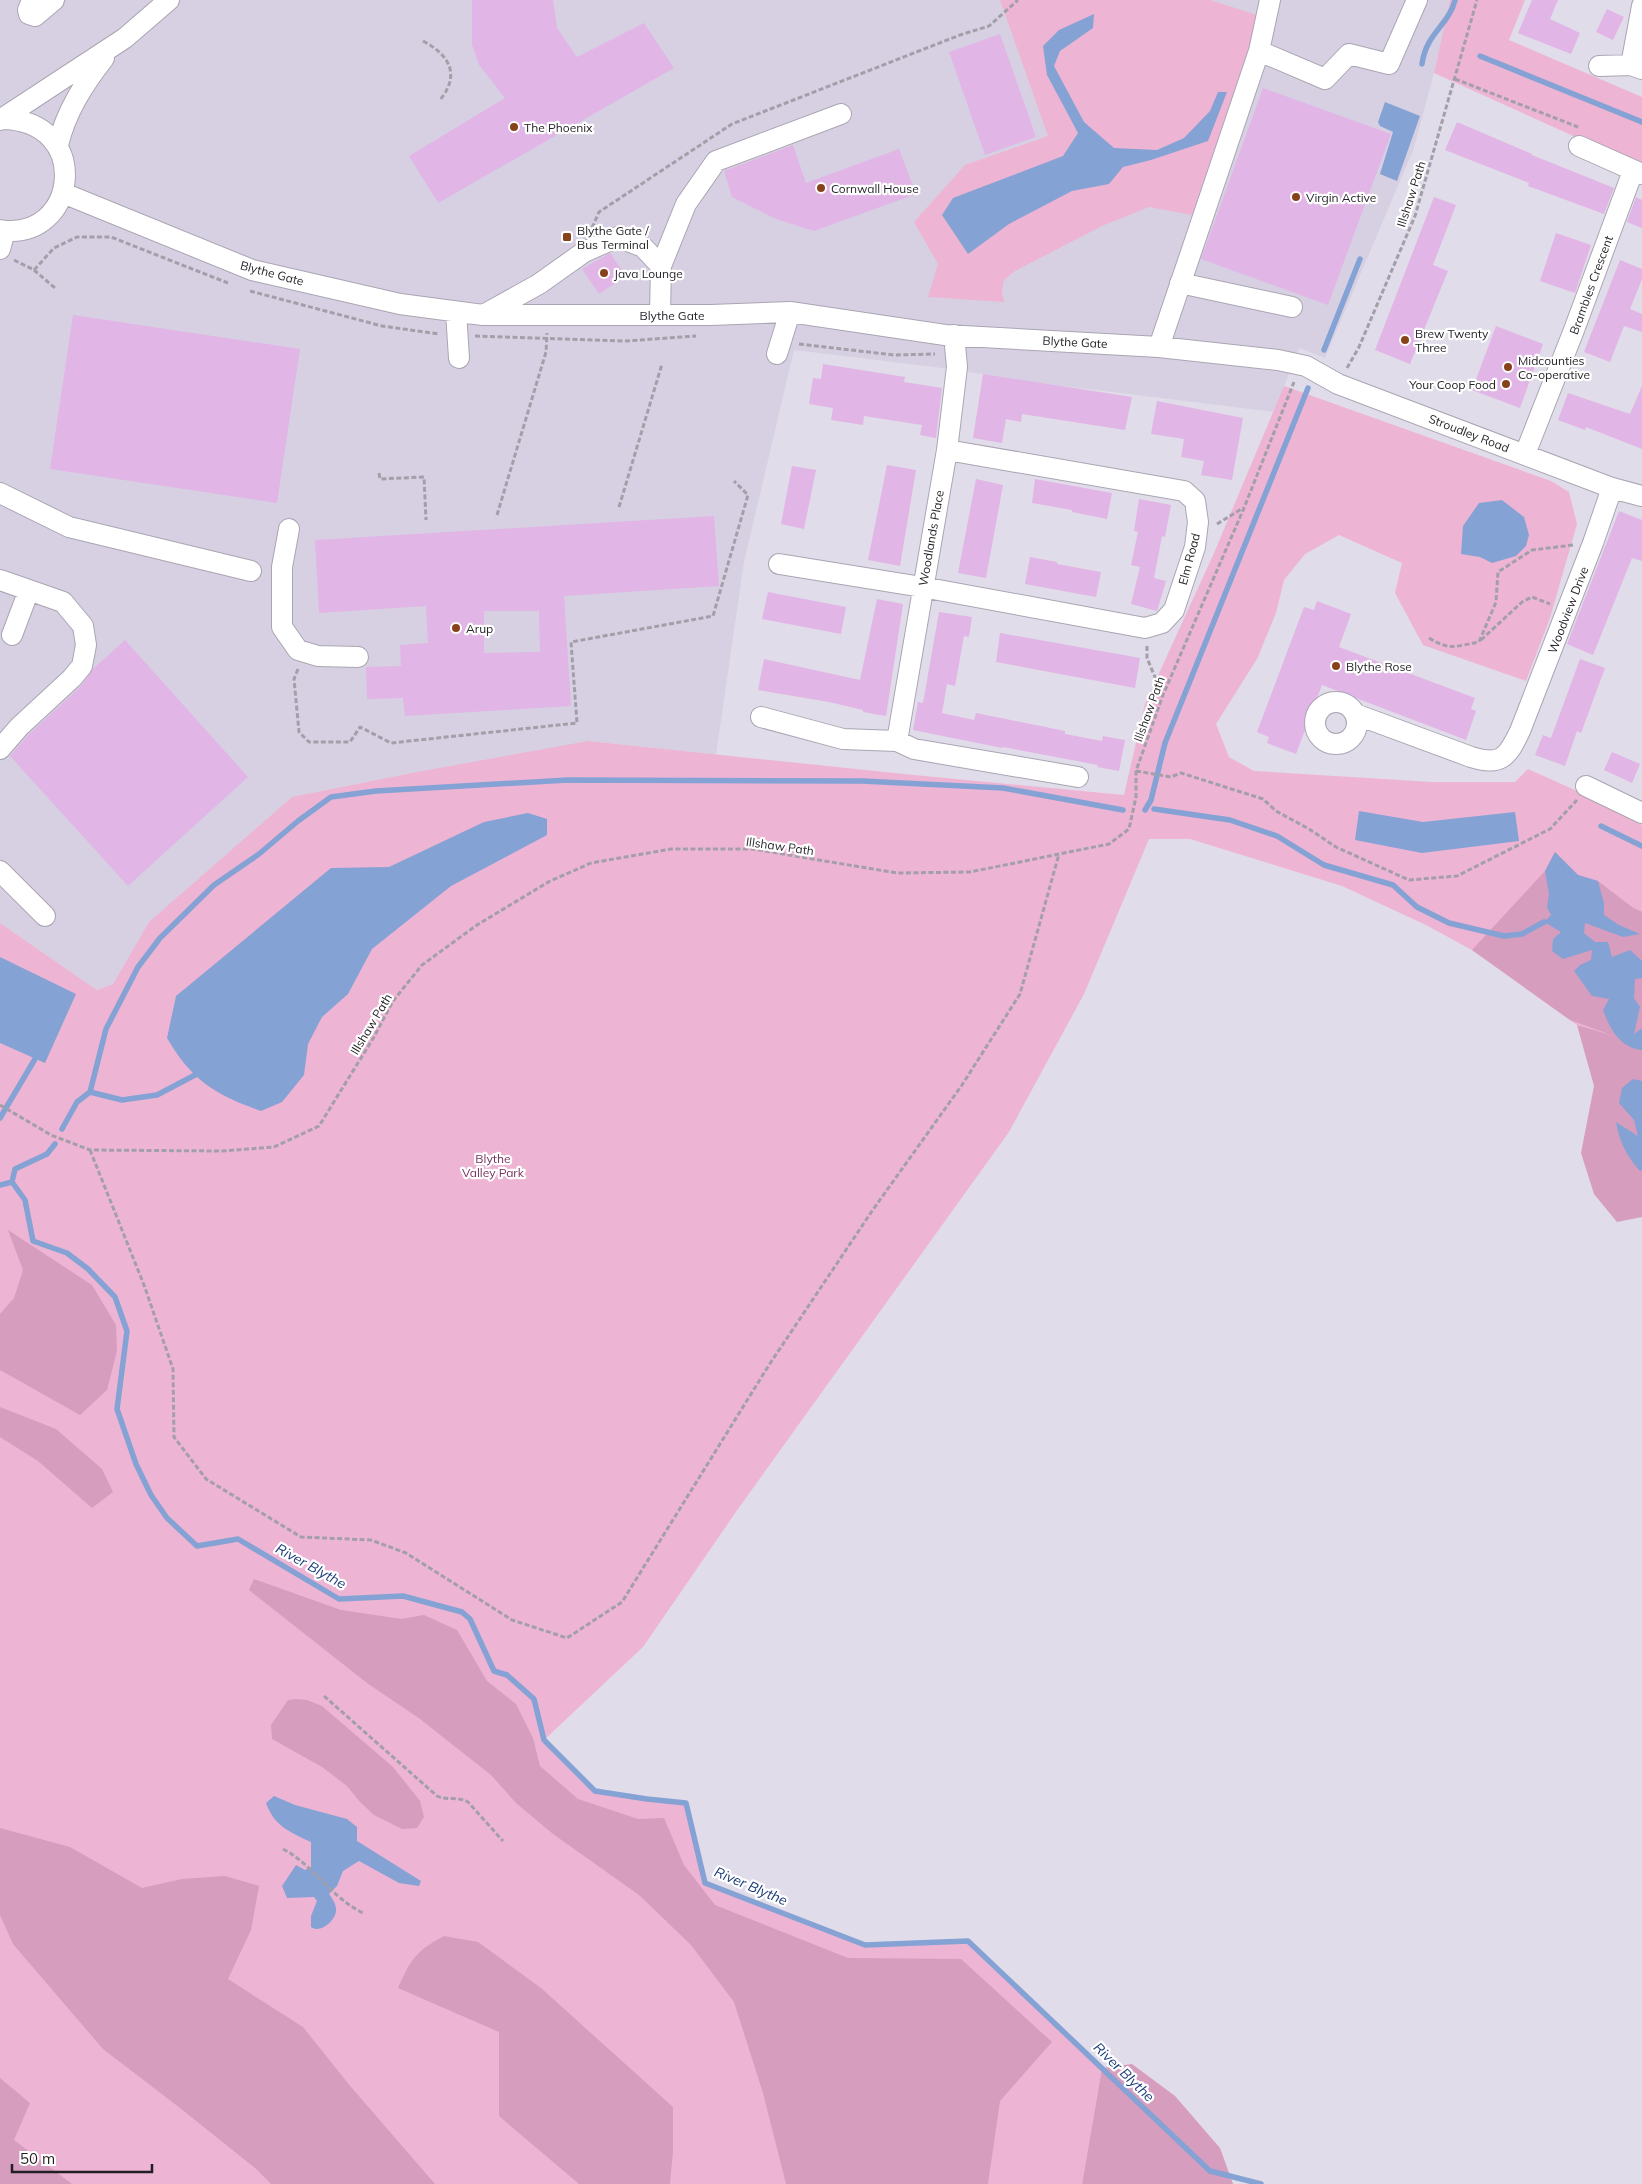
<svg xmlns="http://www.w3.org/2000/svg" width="1642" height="2184" font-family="Mulish,sans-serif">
  <rect width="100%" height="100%" fill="#e1dce9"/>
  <path fill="#d7d0e3" d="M 0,0 L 1450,0 L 1434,73 L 1414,148 L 1325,358 L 1299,348 L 1274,412 L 1039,383 L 950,369 L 794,350 L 744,562 L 716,755 L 589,741 L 149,922 L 113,984 L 97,990 L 0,923 Z"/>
  <path fill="#eeb4d4" d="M 1000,0 L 1210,0 L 1260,16 L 1192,215 L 1149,207 L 1102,226 L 1015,271 L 1004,280 L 1002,291 L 1004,302 L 928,297 L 938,264 L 914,222 L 965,165 L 1048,136 Z
    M 1450,0 L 1525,0 L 1509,40 L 1642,97 L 1642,167 L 1434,73 Z
    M 1284,386 L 1551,481 L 1569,492 L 1577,524 L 1550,618 L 1526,681 L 1423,645 L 1395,593 L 1402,563 L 1339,535 L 1305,554 L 1284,580 L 1276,613 L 1257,659 L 1216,724 L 1229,757 L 1254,771 L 1432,782 L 1515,782 L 1528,769 L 1577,791 L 1642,825 L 1642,1047 L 1577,1025 L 1472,950 L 1426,925 L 1342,886 L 1190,839 L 1149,839 L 1084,994 L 1009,1132 L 738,1509 L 643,1647 L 544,1740 L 595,1791 L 647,1799 L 686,1803 L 705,1883 L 865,1945 L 968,1941 L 1102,2068 L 1082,2184 L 0,2184 L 0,923 L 97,990 L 113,984 L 149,922 L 292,797 L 417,772 L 588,741 L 904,774 L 1124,795 L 1145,704 L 1214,553 Z"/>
  <path fill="#d79dbe" d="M 1555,852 L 1578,875 L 1598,881 L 1632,907 L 1642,912 L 1642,1217 L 1617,1222 L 1594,1194 L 1581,1153 L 1594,1086 L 1577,1025 L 1614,1036 L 1570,1020 L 1472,950 L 1545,871 Z
    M 8,1230 L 92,1285 L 116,1325 L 117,1351 L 107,1390 L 80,1415 L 0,1370 L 0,1314 L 14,1298 L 23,1270 Z
    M 0,1407 L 56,1429 L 102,1469 L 113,1492 L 92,1508 L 38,1461 L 0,1437 Z
    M 254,1579 L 341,1610 L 402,1619 L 424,1615 L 457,1630 L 487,1681 L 516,1704 L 533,1738 L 540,1766 L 578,1799 L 638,1819 L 664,1818 L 684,1865 L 715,1905 L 848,1958 L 961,1959 L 1052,2042 L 1000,2101 L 988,2184 L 786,2184 L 763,2093 L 734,2002 L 691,1945 L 639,1895 L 553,1834 L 516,1803 L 491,1775 L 420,1719 L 367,1683 L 249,1590 Z
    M 295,1699 L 307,1700 L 322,1706 L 393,1767 L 420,1801 L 424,1817 L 417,1828 L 402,1829 L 374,1815 L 360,1802 L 347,1786 L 322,1767 L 272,1739 L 271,1725 L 288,1700 Z
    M 0,1828 L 70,1847 L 142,1888 L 182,1879 L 225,1876 L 259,1886 L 251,1930 L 228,1979 L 303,2027 L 351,2087 L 435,2184 L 271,2184 L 255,2168 L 180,2108 L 103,2049 L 13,1944 L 0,1915 Z
    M 444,1936 L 478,1942 L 541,1988 L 673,2107 L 673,2151 L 670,2184 L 579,2184 L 499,2116 L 499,2032 L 398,1988 C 411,1959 416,1951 444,1936 Z
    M 1132,2064 L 1175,2096 L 1220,2148 L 1233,2184 L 1082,2184 L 1102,2068 Z
    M 0,2078 L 30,2103 L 14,2140 L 72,2184 L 0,2184 Z"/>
  <path fill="#84a2d4" d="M 1094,14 L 1093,28 L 1060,51 L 1054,66 L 1084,122 L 1114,148 L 1157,150 L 1184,138 L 1210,111 L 1218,92 L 1227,92 L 1208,141 L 1151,160 L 1123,167 L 1109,184 L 1072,191 L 1009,224 L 968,254 L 942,215 L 953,198 L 1063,156 L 1078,133 L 1047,75 L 1043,46 L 1059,30 Z
    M 1385,102 L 1420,116 L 1397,181 L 1380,174 L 1393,132 L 1380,126 L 1378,122 Z
    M 1502,500 L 1524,517 L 1529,535 L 1526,546 L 1516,556 L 1492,563 L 1480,557 L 1461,554 L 1463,526 L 1479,503 Z
    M 1359,811 L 1423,822 L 1515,812 L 1519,841 L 1422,853 L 1355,840 Z
    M 528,813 L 547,819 L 547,835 L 451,886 L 372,949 L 348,994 L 322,1017 L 308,1044 L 304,1075 L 282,1102 L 261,1111 C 216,1095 192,1081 167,1038 L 176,996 L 331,868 L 389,867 L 484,822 Z
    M 1555,852 L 1578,875 L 1598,881 L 1604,903 L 1604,915 L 1619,925 L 1640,934 L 1623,937 L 1585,923 L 1584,933 L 1595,942 L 1608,942 L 1612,957 L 1630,950 L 1642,961 L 1642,978 L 1635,979 L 1634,998 L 1640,1007 L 1634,1034 L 1642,1028 L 1642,1050 C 1620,1048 1610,1029 1603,1010 L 1609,999 L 1592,996 L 1574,971 L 1580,965 L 1591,960 L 1592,950 L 1563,959 L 1552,951 L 1553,939 L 1561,932 L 1544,922 L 1551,915 L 1547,907 L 1549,894 L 1545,871 Z
    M 0,957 L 76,994 L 45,1063 L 0,1043 Z
    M 1633,1079 L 1642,1081 L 1642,1170 L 1640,1171 C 1627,1157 1619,1141 1616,1122 L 1638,1136 L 1634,1120 L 1619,1103 L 1622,1088 Z
    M 274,1796 L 295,1805 L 347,1819 L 357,1827 L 357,1841 L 421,1881 L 419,1886 L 399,1883 L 359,1861 L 343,1871 L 337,1886 L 329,1894 C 332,1898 336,1904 336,1909 C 337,1920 320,1934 311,1927 L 311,1916 L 317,1901 L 314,1897 L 287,1898 L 282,1886 L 296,1865 L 305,1870 L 311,1867 L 311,1842 C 290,1832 274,1826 266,1803 Z"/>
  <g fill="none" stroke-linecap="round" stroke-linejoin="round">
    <path stroke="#84a2d4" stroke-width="5.5" d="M 1480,56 L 1642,122
      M 1422,64 C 1426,33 1449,25 1455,0
      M 1324,350 L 1360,259
      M 1154,809 L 1230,820 L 1277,836 L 1324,865 L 1393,885 L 1417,907 L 1449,923 L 1504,936 L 1522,934 L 1544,922
      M 1145,810 L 1151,800 L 1165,743 L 1308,388
      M 1601,826 L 1642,846
      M 90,1092 L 106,1029 L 138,967 L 160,938 L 214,885 L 259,854 L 298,821 L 331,797 L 376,791 L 568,780 L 862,781 L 1003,788 L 1123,810
      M 0,1118 L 35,1059
      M 62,1129 L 77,1102 L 90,1092 L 122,1100 L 157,1095 L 195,1075
      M 12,1182 L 15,1169 L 47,1154 L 55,1144
      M 0,1185 L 12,1182 L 25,1200 L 33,1241 L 67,1253 L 88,1269 L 115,1297 L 127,1331 L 117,1409 L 136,1464 L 151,1495 L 167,1518 L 197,1546 L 238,1539 L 339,1599 L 403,1596 L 462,1612 L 470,1619 L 494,1671 L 507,1675 L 534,1699 L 544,1740 L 595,1791 L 647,1799 L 686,1803 L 705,1883 L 865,1945 L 968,1941 L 1210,2171 L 1261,2184"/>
  </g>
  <path fill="#e1b5e5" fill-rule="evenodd" d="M 472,0 L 553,0 L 557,28 L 577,57 L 644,23 L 674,68 L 438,203 L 409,156 L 505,98 L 479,65 L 472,45 Z
    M 1532,0 L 1558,0 L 1550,19 L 1580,33 L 1571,54 L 1518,33 Z
    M 1607,9 L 1624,17 L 1613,40 L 1596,32 Z
    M 1000,34 L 1036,137 L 985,155 L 949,52 Z
    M 1263,88 L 1391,134 L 1328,305 L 1201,259 Z
    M 1457,122 L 1532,154 L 1532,155 L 1614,188 L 1604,214 L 1528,186 L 1529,183 L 1445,150 Z
    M 793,145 L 806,183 L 899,149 L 916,194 L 814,231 L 776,219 L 732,197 L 724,171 Z
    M 1434,197 L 1456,205 L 1433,265 L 1448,271 L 1410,364 L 1375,350 Z
    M 1636,197 L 1642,200 L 1642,228 L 1627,222 Z
    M 1556,233 L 1591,245 L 1575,293 L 1540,281 Z
    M 610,253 L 626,276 L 599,294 L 582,269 Z
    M 1620,260 L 1642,269 L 1642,279 L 1630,309 L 1642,314 L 1642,332 L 1624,326 L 1610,362 L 1584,352 Z
    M 73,315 L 300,349 L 277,503 L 50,469 Z
    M 1496,326 L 1543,344 L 1520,408 L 1472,390 Z
    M 823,364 L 905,377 L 904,382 L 942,388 L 936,438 L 920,435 L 922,425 L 864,416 L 863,425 L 831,420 L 833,408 L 809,404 L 813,378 L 821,379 Z
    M 983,374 L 1132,397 L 1125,430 L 1022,414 L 1021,422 L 1006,419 L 1002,443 L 973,438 Z
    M 1642,386 L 1642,449 L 1586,427 L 1585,430 L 1558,420 L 1568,393 L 1630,414 Z
    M 1157,401 L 1243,418 L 1232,480 L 1201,475 L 1204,461 L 1181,457 L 1184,439 L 1151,434 Z
    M 887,465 L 916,470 L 900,566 L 868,560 Z
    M 792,466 L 816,470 L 804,529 L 781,524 Z
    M 976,479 L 1003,485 L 986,578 L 958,573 Z
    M 1035,479 L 1112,493 L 1107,519 L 1072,512 L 1072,510 L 1032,503 Z
    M 1139,499 L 1171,505 L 1165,537 L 1162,536 L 1154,578 L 1166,581 L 1157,611 L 1131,604 L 1140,567 L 1131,565 L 1138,532 L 1134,531 Z
    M 1619,511 L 1642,520 L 1642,561 L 1632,558 L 1593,655 L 1567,644 Z
    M 714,516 L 719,586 L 564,596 L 571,706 L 405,716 L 403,698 L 367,699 L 366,667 L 401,666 L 400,645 L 428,643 L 426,606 L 319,613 L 315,540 ZM 484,611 L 539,611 L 540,652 L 484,653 Z
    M 1030,557 L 1057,562 L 1057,564 L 1101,572 L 1096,597 L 1025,584 Z
    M 768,592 L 846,607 L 841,634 L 762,619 Z
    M 877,599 L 903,604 L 886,716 L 863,712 L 863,710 L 829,702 L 758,690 L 764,659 L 860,680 Z
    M 1317,601 L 1351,614 L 1339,647 L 1475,698 L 1471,709 L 1476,711 L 1466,740 L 1322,685 L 1296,754 L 1267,743 L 1269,737 L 1257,732 L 1304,607 L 1314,610 Z
    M 939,612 L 972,617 L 969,637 L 964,636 L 955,686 L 947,684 L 942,713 L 974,720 L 976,713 L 1065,731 L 1065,734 L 1102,741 L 1103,736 L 1125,740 L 1119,771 L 1097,767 L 1098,765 L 1003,747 L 1002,748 L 913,730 L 918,702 L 923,703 Z
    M 1000,633 L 1140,658 L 1135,688 L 996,662 Z
    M 125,640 L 248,777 L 128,886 L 10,756 L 28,735 L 80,687 L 94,668 Z
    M 1580,659 L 1605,668 L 1581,733 L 1577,731 L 1565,766 L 1535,755 L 1543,735 L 1551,738 Z
    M 1612,752 L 1640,764 L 1632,783 L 1604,770 Z"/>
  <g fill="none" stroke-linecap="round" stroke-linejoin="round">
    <defs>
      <path id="minor" d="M 32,0 L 28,10 L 29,14 L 35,16 L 54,0
        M 1259,51 L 1325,79 L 1349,54 L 1389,64 L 1417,0
        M 1631,65 L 1642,6
        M 1599,66 L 1631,65 L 1642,69
        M 0,120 L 125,38 L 169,0
        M 58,145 C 66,112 83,85 104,58
        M 1579,146 L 1642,174
        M 63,193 L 252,270 L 400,304 L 483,315 L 711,315 L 790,312 L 945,335 L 1159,347 L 1278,360 L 1306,366 L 1338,384 L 1612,488 L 1642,496
        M 0,230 C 78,243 94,120 2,119
        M 0,249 L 5,231
        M 661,266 L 686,204 L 716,161 L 841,114
        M 1180,283 L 1292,307
        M 456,312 L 459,358
        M 485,314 L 539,284 L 584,252 L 618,237 L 643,247 L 661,266 L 660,314
        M 1159,347 L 1259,51 L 1270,0
        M 777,354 L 790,312
        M 1525,454 L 1574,330 L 1633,171
        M 0,493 L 69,527 L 251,571
        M 289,529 L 282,567 L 282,627 L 298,650 L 318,656 L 358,657
        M 779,564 L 922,587 L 1145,628 L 1162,623 L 1174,610 L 1195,547 L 1198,522 L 1195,501 L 1184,491 L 947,450
        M 0,580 L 63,602 L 83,626 L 86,645 L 82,666 L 72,678 L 19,727 L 0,749
        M 12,635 L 29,590
        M1315 723a21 21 0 1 1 42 0a21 21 0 1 1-42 0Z
        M 1355,714 L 1471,757 C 1501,766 1507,758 1520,731 L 1593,543 L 1612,488
        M 761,717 L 843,739 L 897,741 L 914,749 L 1078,777
        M 897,741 L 947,450 L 957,367 L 954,335
        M 1586,786 L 1642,813
        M 0,871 L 45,916"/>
    </defs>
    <use href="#minor" stroke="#aaa5b2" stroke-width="22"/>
    <path stroke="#a39fa9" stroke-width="3" stroke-dasharray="5 2.5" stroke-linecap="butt" d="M 423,41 C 449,55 461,74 440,100
      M 1455,79 L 1578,127
      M 592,228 L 599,212 L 732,124 L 960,35 L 989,26 L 1018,0
      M 14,260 L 34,270 L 54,248 L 77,237 L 111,237 L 228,283
      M 34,270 L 55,288
      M 250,291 L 382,326 L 439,334
      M 475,336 L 626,341 L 696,336
      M 799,344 L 894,355 L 935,354
      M 1347,368 L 1359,347 L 1415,216 L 1477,0
      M 379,473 L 380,479 L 424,477 L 426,520
      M 619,507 L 662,364
      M 497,515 L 546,352 L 547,333
      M 1217,524 L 1243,508
      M 1429,638 C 1450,651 1456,646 1479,642 L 1496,602 L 1498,572 L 1532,550 L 1573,545
      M 1481,640 L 1522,602 L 1532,597 L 1550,604
      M 1147,646 L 1147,658 L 1162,694
      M 298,669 L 294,679 L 299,732 L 309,742 L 350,742 L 360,727 L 391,743 L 577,723 L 571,642 L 713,616 L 748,495 L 734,481
      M 1136,771 L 1171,777 L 1181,773 L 1263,799 L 1276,811 L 1309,829 L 1336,847 L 1409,880 L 1457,876 L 1550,829 L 1577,800
      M 0,1105 L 51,1135 L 90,1150 L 222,1151 L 274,1147 L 319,1126 L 374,1037 L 393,1001 L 422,965 L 477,925 L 550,881 L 591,863 L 671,849 L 753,849 L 897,873 L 970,872 L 1109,844 L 1129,829 L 1136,797 L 1136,771 L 1163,695 L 1244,508 L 1294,382
      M 90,1150 L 144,1285 L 173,1369 L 174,1437 L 206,1479 L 301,1537 L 371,1540 L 406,1553 L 512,1620 L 567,1638 L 622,1602 L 769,1365 L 872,1211 L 962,1085 L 1020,994 L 1059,854
      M 324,1696 L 437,1796 C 447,1801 458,1796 468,1802 L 503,1841
      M 283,1849 C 315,1866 332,1899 365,1914"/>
    <use href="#minor" stroke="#fff" stroke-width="20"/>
  </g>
  <g fill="#87421b" stroke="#fff" stroke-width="2">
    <circle cx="514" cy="127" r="5"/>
    <circle cx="821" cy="188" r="5"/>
    <circle cx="1296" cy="197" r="5"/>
    <rect x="562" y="232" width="10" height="10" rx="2.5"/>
    <circle cx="604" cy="273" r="5"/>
    <circle cx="1405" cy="340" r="5"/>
    <circle cx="1508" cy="367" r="5"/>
    <circle cx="1506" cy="384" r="5"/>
    <circle cx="456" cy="628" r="5"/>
    <circle cx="1336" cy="666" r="5"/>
  </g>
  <g text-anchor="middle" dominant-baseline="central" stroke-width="4.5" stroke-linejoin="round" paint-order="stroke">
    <g font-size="12" fill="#211f24" stroke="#fff" text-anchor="start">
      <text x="524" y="127">The Phoenix</text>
      <text x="831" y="188">Cornwall House</text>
      <text x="1306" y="197">Virgin Active</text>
      <text x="577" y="230">Blythe Gate /<tspan x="577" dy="14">Bus Terminal</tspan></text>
      <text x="614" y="273">Java Lounge</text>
      <text x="1415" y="333">Brew Twenty<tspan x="1415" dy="14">Three</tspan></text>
      <text x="1518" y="360">Midcounties<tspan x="1518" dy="14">Co-operative</tspan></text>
      <text x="1496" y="384" text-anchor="end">Your Coop Food</text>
      <text x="466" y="628">Arup</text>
      <text x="1346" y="666">Blythe Rose</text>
    </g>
    <g font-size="12" fill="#211f24" stroke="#fff">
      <text transform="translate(1411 194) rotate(-72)">Illshaw Path</text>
      <text transform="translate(272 273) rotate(15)">Blythe Gate</text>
      <text transform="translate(1591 285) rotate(-70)">Brambles Crescent</text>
      <text x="672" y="315">Blythe Gate</text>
      <text transform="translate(1075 342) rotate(3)">Blythe Gate</text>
      <text transform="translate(1469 433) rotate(21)">Stroudley Road</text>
      <text transform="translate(931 538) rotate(-80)">Woodlands Place</text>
      <text transform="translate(1189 559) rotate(-75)">Elm Road</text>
      <text transform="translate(1568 610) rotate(-69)">Woodview Drive</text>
      <text transform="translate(1149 709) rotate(-70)">Illshaw Path</text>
      <text transform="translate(780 846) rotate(8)">Illshaw Path</text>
      <text transform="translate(371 1024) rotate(-59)">Illshaw Path</text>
    </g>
    <g font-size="12" fill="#77325d" stroke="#fff">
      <text x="493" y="1158">Blythe<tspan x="493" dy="14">Valley Park</tspan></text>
    </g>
    <g font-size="14" font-style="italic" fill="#1a3c79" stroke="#fff">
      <text transform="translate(311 1566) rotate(29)">River Blythe</text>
      <text transform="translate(751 1886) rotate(23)">River Blythe</text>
      <text transform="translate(1124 2072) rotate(44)">River Blythe</text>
    </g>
  </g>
  <path d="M12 2164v8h140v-8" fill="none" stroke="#211f24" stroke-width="2.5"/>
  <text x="20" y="2164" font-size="15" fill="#211f24" stroke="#ffffff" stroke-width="4" paint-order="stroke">50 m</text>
</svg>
